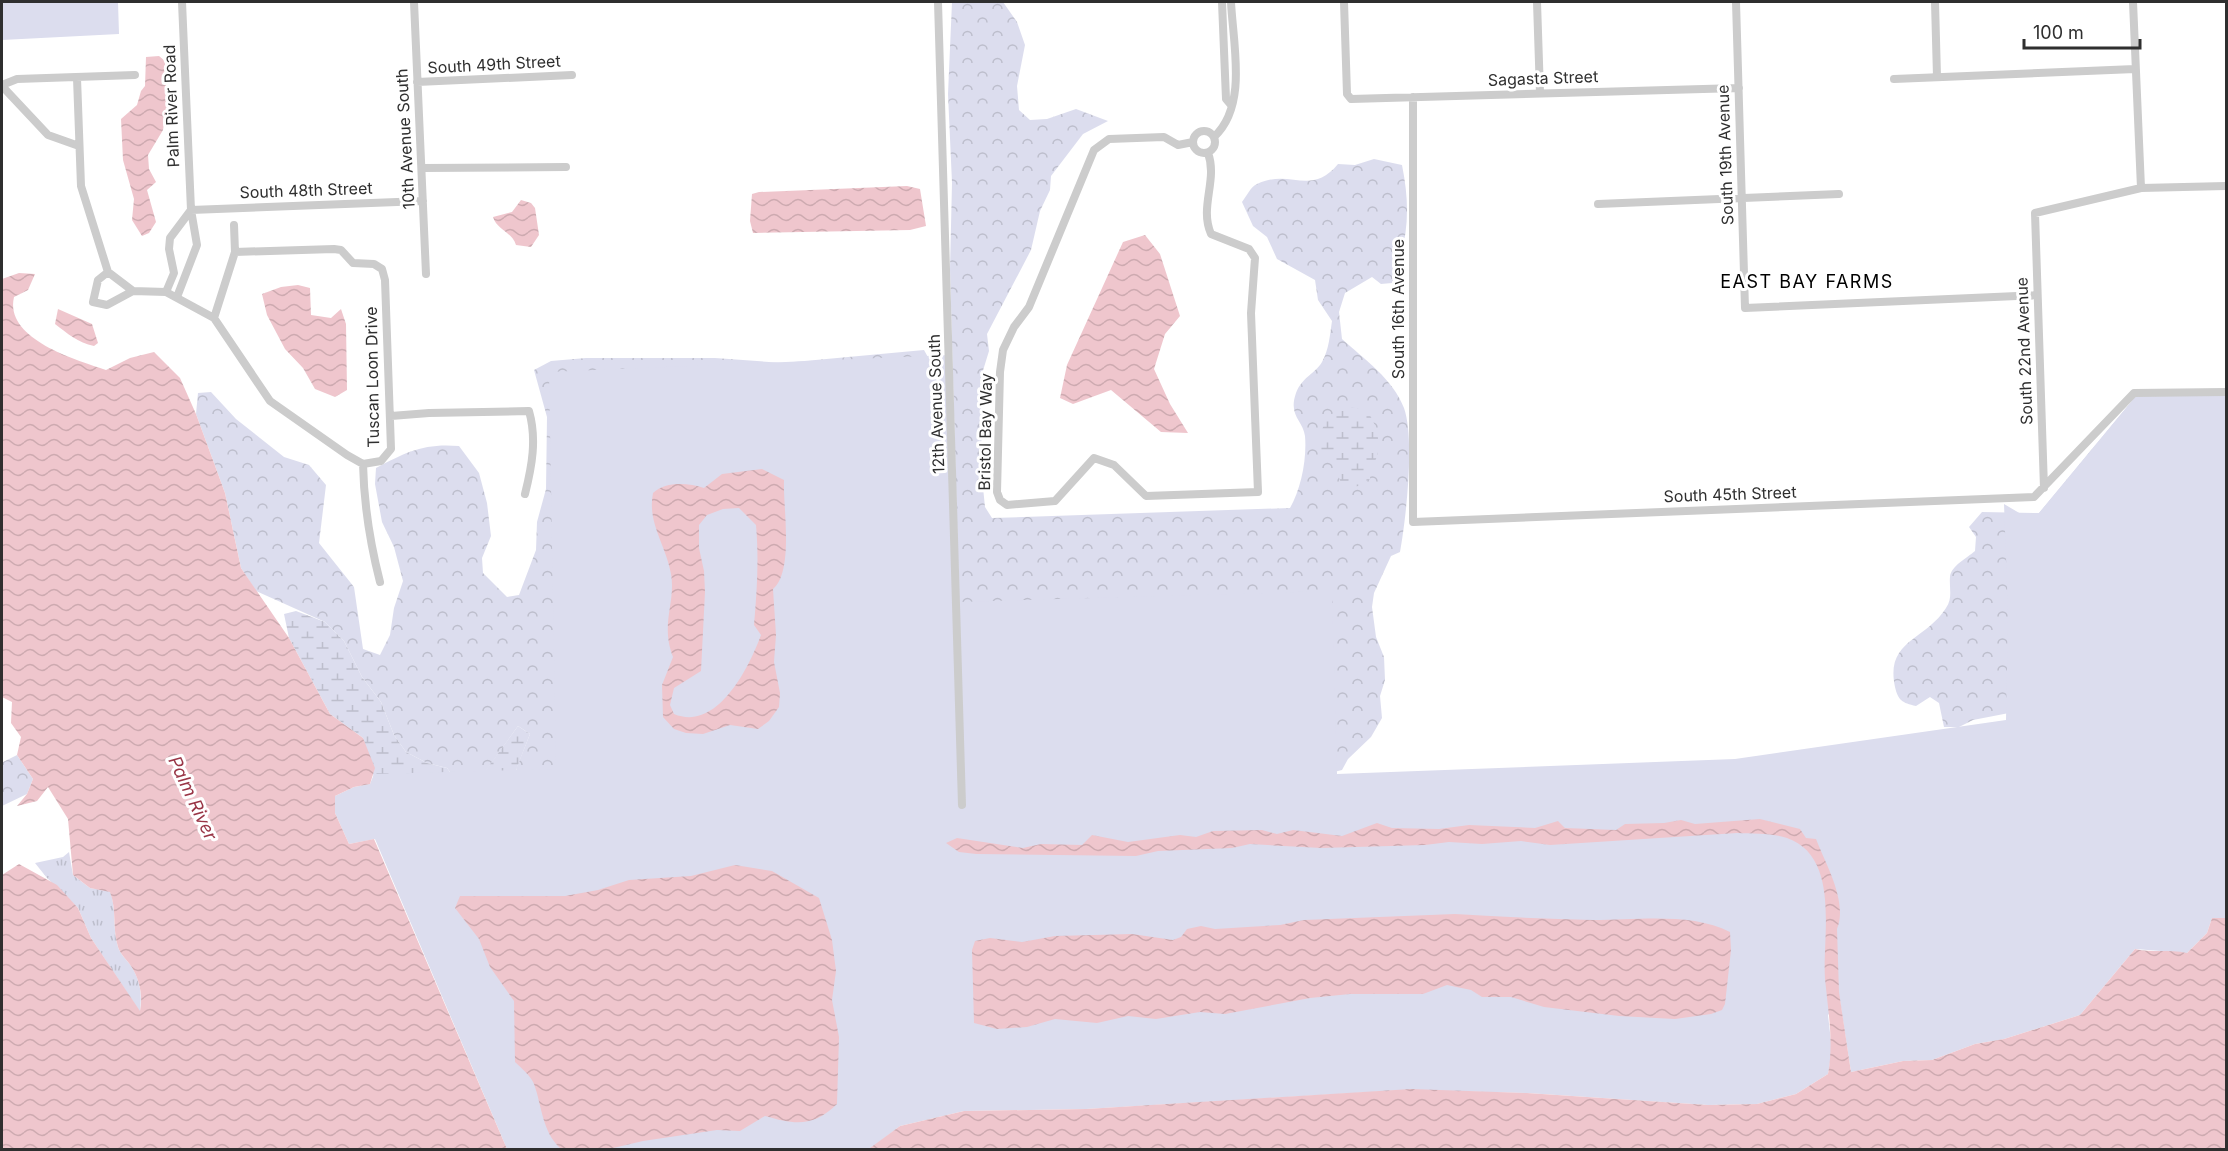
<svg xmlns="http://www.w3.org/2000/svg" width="2228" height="1151" font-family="Inter,sans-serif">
  <defs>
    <pattern id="grass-tufts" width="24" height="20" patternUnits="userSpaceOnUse" patternTransform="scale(1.5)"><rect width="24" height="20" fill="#dcddee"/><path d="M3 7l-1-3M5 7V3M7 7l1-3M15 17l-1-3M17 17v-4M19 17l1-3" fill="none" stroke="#bdbecc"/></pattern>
    <pattern id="forest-crowns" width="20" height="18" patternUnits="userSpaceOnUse" patternTransform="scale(1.5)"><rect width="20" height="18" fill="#dcddee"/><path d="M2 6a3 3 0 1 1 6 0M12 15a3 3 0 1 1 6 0" fill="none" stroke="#bdbecc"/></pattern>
    <pattern id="wetland-marsh" width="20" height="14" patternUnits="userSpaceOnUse" patternTransform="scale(1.5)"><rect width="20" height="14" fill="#dcddee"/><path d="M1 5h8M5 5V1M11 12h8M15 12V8" fill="none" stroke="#bdbecc"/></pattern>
    <pattern id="water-waves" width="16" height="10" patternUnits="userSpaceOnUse" patternTransform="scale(1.5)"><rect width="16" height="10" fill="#efc6cd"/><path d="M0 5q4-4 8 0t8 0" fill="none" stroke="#cdaab0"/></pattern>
  </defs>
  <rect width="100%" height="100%" fill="#fff"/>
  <path fill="url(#grass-tufts)" d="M 69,852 L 73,875 L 90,888 L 110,891 C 117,910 112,927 118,947 C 120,954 127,960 131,966 C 141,981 142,995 140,1012 L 91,938 L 78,908 L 47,878 L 35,863 L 63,857 Z"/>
  <path fill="url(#forest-crowns)" d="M 952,2 L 1003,2 L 1017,22 L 1025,45 L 1017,86 L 1019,110 L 1030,120 L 1047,119 L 1076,109 L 1108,121 L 1083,134 L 1051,176 L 1050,190 L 1040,211 L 1031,250 L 987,334 L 989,351 L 981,377 L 983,424 L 980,458 L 985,507 L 992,518 L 1290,508 C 1301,489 1307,459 1305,436 C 1303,420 1288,416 1296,393 C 1302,377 1316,373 1322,362 C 1329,350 1330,334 1332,321 L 1318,300 L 1315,280 L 1277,259 L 1267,237 L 1253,226 L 1242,202 C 1246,197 1251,186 1257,184 C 1290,168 1311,197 1338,164 L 1355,165 L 1374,159 L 1402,165 C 1411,210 1408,240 1392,283 L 1381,284 L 1372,277 L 1345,293 L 1339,312 L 1342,339 C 1364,359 1393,379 1404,408 C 1415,439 1406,519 1400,552 L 1391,556 L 1374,593 L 1372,607 L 1376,637 L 1384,657 L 1385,680 L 1380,696 L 1382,718 L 1371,737 L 1348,759 L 1342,770 L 1318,776 L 964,778 L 950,269 L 952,183 L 948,94 Z
    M 924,350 L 934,368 L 591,775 L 528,793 L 516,769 L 530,734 L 518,726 L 483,775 L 464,791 L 447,768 L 427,763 L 406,752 L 394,735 L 381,702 L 362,677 L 344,641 L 325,622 L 256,591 L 241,568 L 225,493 L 196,414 L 198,393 L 211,392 L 236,419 L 284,457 L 309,465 L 326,485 L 319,543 L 354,587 L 363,649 L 380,655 L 390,635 L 394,608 L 403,581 L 394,547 L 382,522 L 375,484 L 376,468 C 406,452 424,443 459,446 L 479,473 L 487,503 L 491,536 L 482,558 L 483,573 L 507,597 L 519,595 L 536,550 L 537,522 L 546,489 L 547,417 L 534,370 L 551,361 L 586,358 L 715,358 L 783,363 Z
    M 2136,396 L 2009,713 L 1973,720 L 1959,727 L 1944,727 L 1939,703 L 1930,697 L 1916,706 C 1902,703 1898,700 1895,687 C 1885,640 1925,641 1946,608 C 1953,598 1949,588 1950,577 C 1951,566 1967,558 1975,551 L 1976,537 L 1969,527 L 1982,512 L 2039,513 Z
    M 17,755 L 33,779 L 27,794 L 2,806 L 3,762 Z"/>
  <path fill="url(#wetland-marsh)" d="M 1344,406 L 1366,410 C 1375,421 1380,436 1378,451 C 1377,461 1370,468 1370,479 L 1358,486 L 1344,490 L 1333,463 L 1321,459 C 1318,435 1321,418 1344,406 Z
    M 296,611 L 325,622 L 344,641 L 362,677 L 381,702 L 394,735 L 406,752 L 427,763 L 447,768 L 464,791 L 483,774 L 518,726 L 530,734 L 516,770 L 510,817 L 384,813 L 363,738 L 330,714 L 289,638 L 284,614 Z"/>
  <path fill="#dcddee" d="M 2,2 L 118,2 L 119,34 L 2,40 Z
    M 949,355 L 958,602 L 1332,591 L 1337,774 L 1735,759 L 2006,720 L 2008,610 L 2004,504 L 2021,514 L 2039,513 L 2136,396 L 2226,393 L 2226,918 L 2212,918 L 2207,933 L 2187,953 L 2135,949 L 2080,1015 L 2004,1039 L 1975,1044 L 1932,1060 L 1903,1061 L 1851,1072 L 1840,1001 L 1828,1015 L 1832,1050 L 1828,1074 L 1796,1094 L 1757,1104 L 1708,1105 L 1527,1093 L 1406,1090 L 1086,1109 L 964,1111 L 900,1126 L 870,1149 L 507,1149 L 375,839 L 349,844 L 335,813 L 335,796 L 354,787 L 370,784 L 374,774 L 556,769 L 549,372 Z"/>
  <path fill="url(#water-waves)" fill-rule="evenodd" d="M 159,56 L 165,61 L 167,105 L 163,130 L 148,155 L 149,169 L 156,182 L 147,190 L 156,222 L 149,233 L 142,236 L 132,220 L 134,199 L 123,160 L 121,119 L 137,105 L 141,91 L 145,86 L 146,57 Z
    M 907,186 L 920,189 L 926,226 L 910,230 L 753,233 L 750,221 L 752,194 L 759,192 Z
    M 521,200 L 531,203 L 535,208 L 539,235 L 531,247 L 516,245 C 512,232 497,230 493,217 L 512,212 Z
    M 1145,235 L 1160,254 L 1180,316 L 1165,334 L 1154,369 L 1170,404 L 1188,433 L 1161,432 L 1111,390 L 1073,404 L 1060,398 L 1067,365 L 1123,242 Z
    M 19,273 L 35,274 L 28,290 L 14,297 C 4,339 76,360 106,370 L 130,358 L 154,352 L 180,378 L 196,414 L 225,493 L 241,568 L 289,638 L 330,714 L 363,738 L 375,768 L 370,784 L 354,787 L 335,796 L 335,813 L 349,844 L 374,839 L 507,1149 L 2,1149 L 2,875 L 19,864 L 57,885 L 78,908 L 91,938 L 140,1011 C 143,996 140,980 131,966 C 127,960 120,954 118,947 C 112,927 117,910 110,892 L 90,888 L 73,875 L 68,819 L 48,787 L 37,801 L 17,806 L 27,794 L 33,779 L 17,755 L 21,737 L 11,723 L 12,702 L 2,697 L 2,279 Z
    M 298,285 L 310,288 L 311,315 L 331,318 L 341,309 L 346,324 L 347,390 L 335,397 L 315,389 L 303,368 L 285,349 L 267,315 L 262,294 L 281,287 Z
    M 58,309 L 92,324 L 98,343 L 94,346 C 78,343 67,333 55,324 Z
    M 762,469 L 784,480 C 783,509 794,571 773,589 L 776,635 L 774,662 L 780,693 L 779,707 L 769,721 L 758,729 L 730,725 L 703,734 L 686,733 L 674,729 L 663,717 L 662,685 L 673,657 C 660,623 676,603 671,574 C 666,545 647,523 653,493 C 666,481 688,483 704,488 L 722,474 ZM 739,508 L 756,525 C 759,559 757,591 754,625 L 761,635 C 749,668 717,732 674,714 L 670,705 L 674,688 L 701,671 L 705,592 L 704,571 L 699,548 L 699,525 L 707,515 L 723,509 Z
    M 1760,819 L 1800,829 L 1806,838 L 1816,839 C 1826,865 1848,902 1837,929 L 1839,992 L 1851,1072 L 1903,1061 L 1932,1060 L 1975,1044 L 2004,1039 L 2080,1015 L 2135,949 C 2152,953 2169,949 2187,953 L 2207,933 L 2212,918 L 2226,918 L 2226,1149 L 850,1149 L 870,1148 L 900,1126 L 964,1111 L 1086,1109 L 1411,1089 L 1527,1093 L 1708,1105 L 1757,1104 L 1796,1094 L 1828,1074 C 1834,1042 1828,1010 1825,979 C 1822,937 1841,857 1787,838 C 1772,833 1754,834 1737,833 L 1550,845 L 1521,841 L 1482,844 L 1449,842 L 1425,845 L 1321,848 L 1250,844 L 1232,848 L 1158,851 L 1136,856 L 976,854 L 959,852 L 946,843 L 957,838 L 1023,848 L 1041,844 L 1082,845 L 1092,835 L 1128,842 L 1180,835 L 1196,837 L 1213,831 L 1262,830 L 1277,834 L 1293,830 L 1342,836 L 1377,823 L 1392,828 L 1439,829 L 1469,825 L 1535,828 L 1558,821 L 1565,828 L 1616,830 L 1625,824 L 1664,823 L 1681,820 L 1695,824 Z
    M 735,865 L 772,871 L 819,898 L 832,940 L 836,971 L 832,1000 L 839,1037 L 837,1104 C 813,1127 796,1125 765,1116 L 740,1131 L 717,1130 L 643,1141 L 609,1149 L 560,1148 C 542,1131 542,1106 534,1084 C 531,1076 521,1068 515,1062 L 514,1001 L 490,967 L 479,939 L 455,908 L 460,896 L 565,896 L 598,890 L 629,880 L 691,876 Z
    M 1455,914 C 1501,917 1547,919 1593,920 C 1636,920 1692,912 1730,932 L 1731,950 L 1725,1004 L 1722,1010 L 1711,1014 L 1675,1019 L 1619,1016 L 1544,1007 L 1511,997 L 1482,997 L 1471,990 L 1447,985 L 1423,994 L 1350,994 L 1310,998 L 1225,1014 L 1200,1012 L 1156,1019 L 1128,1016 L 1097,1023 L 1055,1019 L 1027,1027 L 997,1029 L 974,1023 L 972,950 L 975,941 L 990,938 L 1022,942 L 1055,936 L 1132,934 L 1173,940 L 1181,937 L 1187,929 L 1201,926 L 1215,929 L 1280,925 L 1304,920 Z"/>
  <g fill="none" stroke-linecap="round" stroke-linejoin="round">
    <path stroke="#ccc" stroke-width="8" d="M 414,2 L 426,274
      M 938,2 L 962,805
      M 1222,2 L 1226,99 L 1231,105
      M 1344,2 L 1347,94 L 1351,99 L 1739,88
      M 1537,2 L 1540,93
      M 1736,2 L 1745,308 L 2037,295
      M 1935,2 L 1937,77
      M 2133,2 L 2141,188
      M 77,78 L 81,186 L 108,272 L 133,291 L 166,292 L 214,318 L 270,401 L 347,455 L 363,464 L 381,461 L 391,449 L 385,280 L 382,269 L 374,264 L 353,263 L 341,250 L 334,249 L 235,252
      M 1894,79 L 2135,69
      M 417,82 L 572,75
      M 2,85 L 17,79 L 135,75
      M 2,86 L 48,135 L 79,146
      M 1413,97 L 1413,522 L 2034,497 L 2134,393 L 2226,392
      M1193 142a11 11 0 1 1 22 0a11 11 0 1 1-22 0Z
      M 1214,137 C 1248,106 1233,44 1231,2
      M 1193,142 L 1178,145 L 1164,137 L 1109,139 L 1094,150 L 1029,307 L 1014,327 L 1003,350 L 1000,372 L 997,492 L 1000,500 L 1007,505 L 1055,501 L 1094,458 L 1114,465 L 1146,496 L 1258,492 L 1251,313 L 1255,258 L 1249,249 L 1211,234 C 1199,207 1218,180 1208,153
      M 422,168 L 566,167
      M 1598,204 L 1839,194
      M 191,210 L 423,201
      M 108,272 L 98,280 L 93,302 L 107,305 L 133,291
      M 166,292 L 174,273 L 169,249 L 170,238 L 191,210
      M 177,297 L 197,245 L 191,210 L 182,2
      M 214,318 L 235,252 L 234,225
      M 391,416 L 429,413 L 529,411 C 537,439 532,466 525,494
      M 363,464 C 364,505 370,543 380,582
      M 2044,488 L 2035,213 L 2141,188 L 2226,186"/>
  </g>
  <g text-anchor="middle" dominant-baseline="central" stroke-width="6" stroke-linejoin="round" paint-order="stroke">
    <g font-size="16" fill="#2f2f2f" stroke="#fff">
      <text transform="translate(494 64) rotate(-3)">South 49th Street</text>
      <text transform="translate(1543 78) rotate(-2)">Sagasta Street</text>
      <text transform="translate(171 106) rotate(-92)">Palm River Road</text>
      <text transform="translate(405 139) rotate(-93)">10th Avenue South</text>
      <text transform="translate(1725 155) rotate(-92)">South 19th Avenue</text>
      <text transform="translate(306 190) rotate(-2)">South 48th Street</text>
      <text transform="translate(1398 309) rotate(-90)">South 16th Avenue</text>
      <text transform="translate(2024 351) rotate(-92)">South 22nd Avenue</text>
      <text transform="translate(372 377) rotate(-91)">Tuscan Loon Drive</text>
      <text transform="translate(936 404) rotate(-92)">12th Avenue South</text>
      <text transform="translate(985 432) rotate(-89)">Bristol Bay Way</text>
      <text transform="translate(1730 494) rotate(-2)">South 45th Street</text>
    </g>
    <g font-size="18" letter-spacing="1.5" fill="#000" stroke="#fff">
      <text x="1807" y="281">EAST BAY FARMS</text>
    </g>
    <g font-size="18" font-style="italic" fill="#993546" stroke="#fff">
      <text transform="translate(193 798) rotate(65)">Palm River</text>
    </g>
  </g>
  <rect width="2228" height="1151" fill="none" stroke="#2f2f2f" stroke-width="6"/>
  <path d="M2024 39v9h116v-9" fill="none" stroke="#2f2f2f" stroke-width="3"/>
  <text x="2033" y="39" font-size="18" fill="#2f2f2f" stroke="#ffffff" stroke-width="4.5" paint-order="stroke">100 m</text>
</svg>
